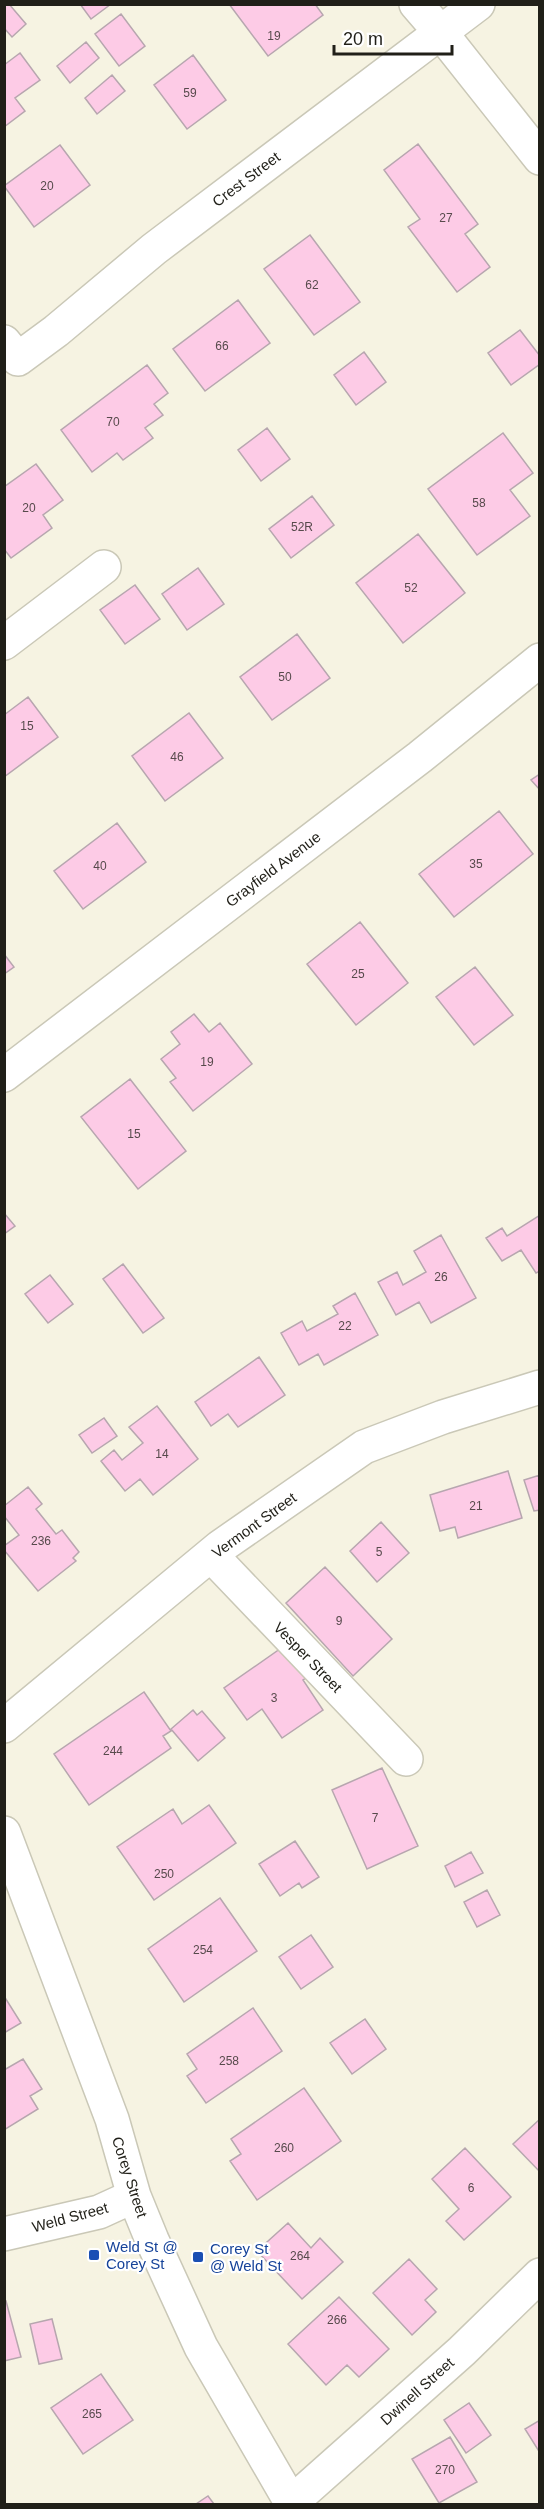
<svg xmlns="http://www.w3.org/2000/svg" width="544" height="2509" font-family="Arial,sans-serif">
  <rect width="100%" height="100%" fill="#f6f3e2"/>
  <path fill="#fdcbe6" stroke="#b7a6af" stroke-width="1.5" d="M 5,4 L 9,4 L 26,24 L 12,37 L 4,28 Z
    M 80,4 L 111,4 L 91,19 Z
    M 229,4 L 315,4 L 323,15 L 268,56 Z
    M 121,14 L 145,46 L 119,66 L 95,34 Z
    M 86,42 L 99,58 L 70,83 L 57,66 Z
    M 20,53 L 40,80 L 15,98 L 25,111 L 4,127 L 4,65 Z
    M 193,55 L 226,100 L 187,129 L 154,85 Z
    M 112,75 L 125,91 L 97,114 L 85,98 Z
    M 418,144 L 478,224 L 465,234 L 490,267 L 457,292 L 408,227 L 420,219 L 384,170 Z
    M 60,145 L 90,185 L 34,227 L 4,186 Z
    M 310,235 L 360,302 L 314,335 L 264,269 Z
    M 238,300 L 270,343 L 205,391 L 173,349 Z
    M 520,330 L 540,356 L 540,364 L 511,385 L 488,353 Z
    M 364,352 L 386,382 L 356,405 L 334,375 Z
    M 147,365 L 168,393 L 154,404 L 163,415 L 145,428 L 153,438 L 123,460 L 117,453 L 92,472 L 61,430 Z
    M 267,428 L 290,459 L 261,481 L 238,450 Z
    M 503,433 L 533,473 L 510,490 L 530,516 L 477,555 L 428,489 Z
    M 36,464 L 63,500 L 43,515 L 52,528 L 11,558 L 4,549 L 4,487 Z
    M 312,496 L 334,525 L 291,558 L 269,529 Z
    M 418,534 L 465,593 L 403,643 L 356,583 Z
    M 198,568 L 224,604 L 187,630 L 162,594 Z
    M 135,585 L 160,619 L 125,644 L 100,610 Z
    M 297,634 L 330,678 L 272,720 L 240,677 Z
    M 28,697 L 58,737 L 4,777 L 4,715 Z
    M 189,713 L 223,758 L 165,801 L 132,756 Z
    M 540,774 L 540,790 L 531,780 Z
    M 499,811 L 533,854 L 454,917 L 419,874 Z
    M 117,823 L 146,862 L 83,909 L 54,871 Z
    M 360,922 L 408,983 L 356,1025 L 307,964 Z
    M 4,954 L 14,967 L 4,974 Z
    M 475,967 L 513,1015 L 474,1045 L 436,997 Z
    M 194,1014 L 209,1032 L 220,1023 L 252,1064 L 193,1111 L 170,1082 L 176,1078 L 161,1059 L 180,1044 L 171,1032 Z
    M 130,1079 L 186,1151 L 138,1189 L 81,1117 Z
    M 4,1213 L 15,1226 L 4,1234 Z
    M 540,1215 L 540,1271 L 536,1273 L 521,1250 L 502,1261 L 486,1238 L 502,1228 L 507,1236 Z
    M 441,1235 L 476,1298 L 431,1323 L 419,1302 L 396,1315 L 378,1282 L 397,1272 L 403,1285 L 426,1272 L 414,1251 Z
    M 123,1264 L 164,1318 L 143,1333 L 103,1279 Z
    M 50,1275 L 73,1304 L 48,1323 L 25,1294 Z
    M 355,1293 L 378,1335 L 324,1365 L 318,1354 L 299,1365 L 281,1333 L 302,1321 L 307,1331 L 338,1314 L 333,1306 Z
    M 259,1357 L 285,1395 L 238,1427 L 228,1414 L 211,1426 L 195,1402 Z
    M 157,1406 L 198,1459 L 153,1495 L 140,1479 L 125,1491 L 101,1461 L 114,1450 L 122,1460 L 143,1443 L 129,1427 Z
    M 104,1418 L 117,1436 L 92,1453 L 79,1435 Z
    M 508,1471 L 522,1518 L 458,1538 L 455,1527 L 440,1531 L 430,1495 Z
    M 540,1475 L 540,1510 L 534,1511 L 524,1480 Z
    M 28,1487 L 42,1504 L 36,1509 L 56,1534 L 62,1530 L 79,1552 L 73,1558 L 76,1561 L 38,1591 L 4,1550 L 4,1546 L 19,1535 L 4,1516 L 4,1506 Z
    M 381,1522 L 409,1553 L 377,1582 L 350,1551 Z
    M 325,1567 L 392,1639 L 353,1676 L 286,1603 Z
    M 287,1644 L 309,1676 L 303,1680 L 323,1710 L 282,1738 L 262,1709 L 247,1720 L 224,1688 Z
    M 144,1692 L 171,1731 L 163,1736 L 171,1748 L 89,1805 L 54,1754 Z
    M 193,1710 L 197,1715 L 202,1711 L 225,1738 L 198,1761 L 171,1729 Z
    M 382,1768 L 418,1846 L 367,1869 L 332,1790 Z
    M 209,1805 L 236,1843 L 154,1900 L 117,1847 L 173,1809 L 182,1824 Z
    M 295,1841 L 319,1877 L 302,1888 L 299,1883 L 280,1896 L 259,1864 Z
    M 471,1852 L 483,1873 L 455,1887 L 445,1866 Z
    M 487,1890 L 500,1915 L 477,1927 L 464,1902 Z
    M 220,1898 L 257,1951 L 184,2002 L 148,1949 Z
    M 311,1935 L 333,1967 L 301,1989 L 279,1957 Z
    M 4,1996 L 21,2023 L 4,2033 Z
    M 253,2008 L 282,2051 L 206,2103 L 187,2076 L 197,2069 L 187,2054 Z
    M 365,2019 L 386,2049 L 352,2074 L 330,2043 Z
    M 23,2059 L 42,2089 L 30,2096 L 38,2109 L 4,2130 L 4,2070 Z
    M 304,2088 L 341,2141 L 257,2200 L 230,2161 L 241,2154 L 231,2139 Z
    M 540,2119 L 540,2172 L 513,2144 Z
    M 465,2148 L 511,2197 L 464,2240 L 446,2221 L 459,2209 L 432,2179 Z
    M 288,2223 L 311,2248 L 320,2238 L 343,2262 L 302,2299 L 257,2251 Z
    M 409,2259 L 437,2289 L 425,2300 L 436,2312 L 412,2335 L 373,2293 Z
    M 339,2297 L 389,2349 L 359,2377 L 347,2365 L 326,2385 L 288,2344 Z
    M 6,2301 L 21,2357 L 4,2361 L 4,2302 Z
    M 52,2319 L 62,2359 L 39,2364 L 30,2324 Z
    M 101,2374 L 133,2420 L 83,2454 L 51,2408 Z
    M 469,2403 L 491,2435 L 466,2453 L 444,2420 Z
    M 540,2420 L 540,2453 L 525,2429 Z
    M 450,2437 L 477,2482 L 439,2503 L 412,2459 Z
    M 208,2496 L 214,2504 L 196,2504 Z"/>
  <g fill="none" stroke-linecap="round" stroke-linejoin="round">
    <defs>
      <path id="minor" d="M 416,4 L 441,33 L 540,158
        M 4,342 L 18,359 L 56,331 L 154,249 L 478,4
        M 4,643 L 104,567
        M 4,1075 L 420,757 L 540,660
        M 211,1555 L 406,1759
        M 4,1726 L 220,1547 L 364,1447 L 443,1417 L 540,1387
        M 291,2503 L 462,2351 L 540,2275"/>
      <path id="tertiary" d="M 4,1833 L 112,2119 L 134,2196 L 152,2240 L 201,2347 L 292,2504
        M 4,2234 L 99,2212 L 134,2196"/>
    </defs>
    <use href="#minor" stroke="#cac8b7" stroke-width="36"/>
    <use href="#tertiary" stroke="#cac8b7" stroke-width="36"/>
    <use href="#minor" stroke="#fff" stroke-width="33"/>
    <use href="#tertiary" stroke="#fff" stroke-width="33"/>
  </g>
  <g fill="#1a4fb4" stroke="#fff" stroke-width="2">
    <rect x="88" y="2249" width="12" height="12" rx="3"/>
    <rect x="192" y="2251" width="12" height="12" rx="3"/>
  </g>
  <g text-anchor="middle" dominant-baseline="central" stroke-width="4.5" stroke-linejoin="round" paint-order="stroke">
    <g font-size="12" fill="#574a4c">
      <text x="274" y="36">19</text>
      <text x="190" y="93">59</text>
      <text x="47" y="186">20</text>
      <text x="446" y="218">27</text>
      <text x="312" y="285">62</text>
      <text x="222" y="346">66</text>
      <text x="113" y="422">70</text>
      <text x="479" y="503">58</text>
      <text x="29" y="508">20</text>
      <text x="302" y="527">52R</text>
      <text x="411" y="588">52</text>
      <text x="285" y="677">50</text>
      <text x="27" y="726">15</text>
      <text x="177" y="757">46</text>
      <text x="476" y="864">35</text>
      <text x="100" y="866">40</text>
      <text x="358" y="974">25</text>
      <text x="207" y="1062">19</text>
      <text x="134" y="1134">15</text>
      <text x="441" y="1277">26</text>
      <text x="345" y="1326">22</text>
      <text x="162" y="1454">14</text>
      <text x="476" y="1506">21</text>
      <text x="41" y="1541">236</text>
      <text x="379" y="1552">5</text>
      <text x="339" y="1621">9</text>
      <text x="274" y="1698">3</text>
      <text x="113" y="1751">244</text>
      <text x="375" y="1818">7</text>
      <text x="164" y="1874">250</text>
      <text x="203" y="1950">254</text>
      <text x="229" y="2061">258</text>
      <text x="284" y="2148">260</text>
      <text x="471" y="2188">6</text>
      <text x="300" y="2256">264</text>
      <text x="337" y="2320">266</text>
      <text x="92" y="2414">265</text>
      <text x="445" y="2470">270</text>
    </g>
    <g font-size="15" fill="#201f18" stroke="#fff">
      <text transform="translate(246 179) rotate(-37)">Crest Street</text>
      <text transform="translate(273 869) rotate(-37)">Grayfield Avenue</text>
      <text transform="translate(254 1525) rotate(-36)">Vermont Street</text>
      <text transform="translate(308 1657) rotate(46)">Vesper Street</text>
      <text transform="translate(130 2177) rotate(72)">Corey Street</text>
      <text transform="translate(70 2217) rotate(-15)">Weld Street</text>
      <text transform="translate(417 2391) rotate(-42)">Dwinell Street</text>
    </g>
    <g font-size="15" fill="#164399" stroke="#fff" text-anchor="start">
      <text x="106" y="2246">Weld St @<tspan x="106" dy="17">Corey St</tspan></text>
      <text x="210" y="2248">Corey St<tspan x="210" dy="17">@ Weld St</tspan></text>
    </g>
  </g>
  <rect width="544" height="2509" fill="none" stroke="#201f18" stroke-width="12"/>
  <path d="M334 45v9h118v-9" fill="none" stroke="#201f18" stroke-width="3"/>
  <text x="343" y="45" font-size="18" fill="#201f18" stroke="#ffffff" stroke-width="4.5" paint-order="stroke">20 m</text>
</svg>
